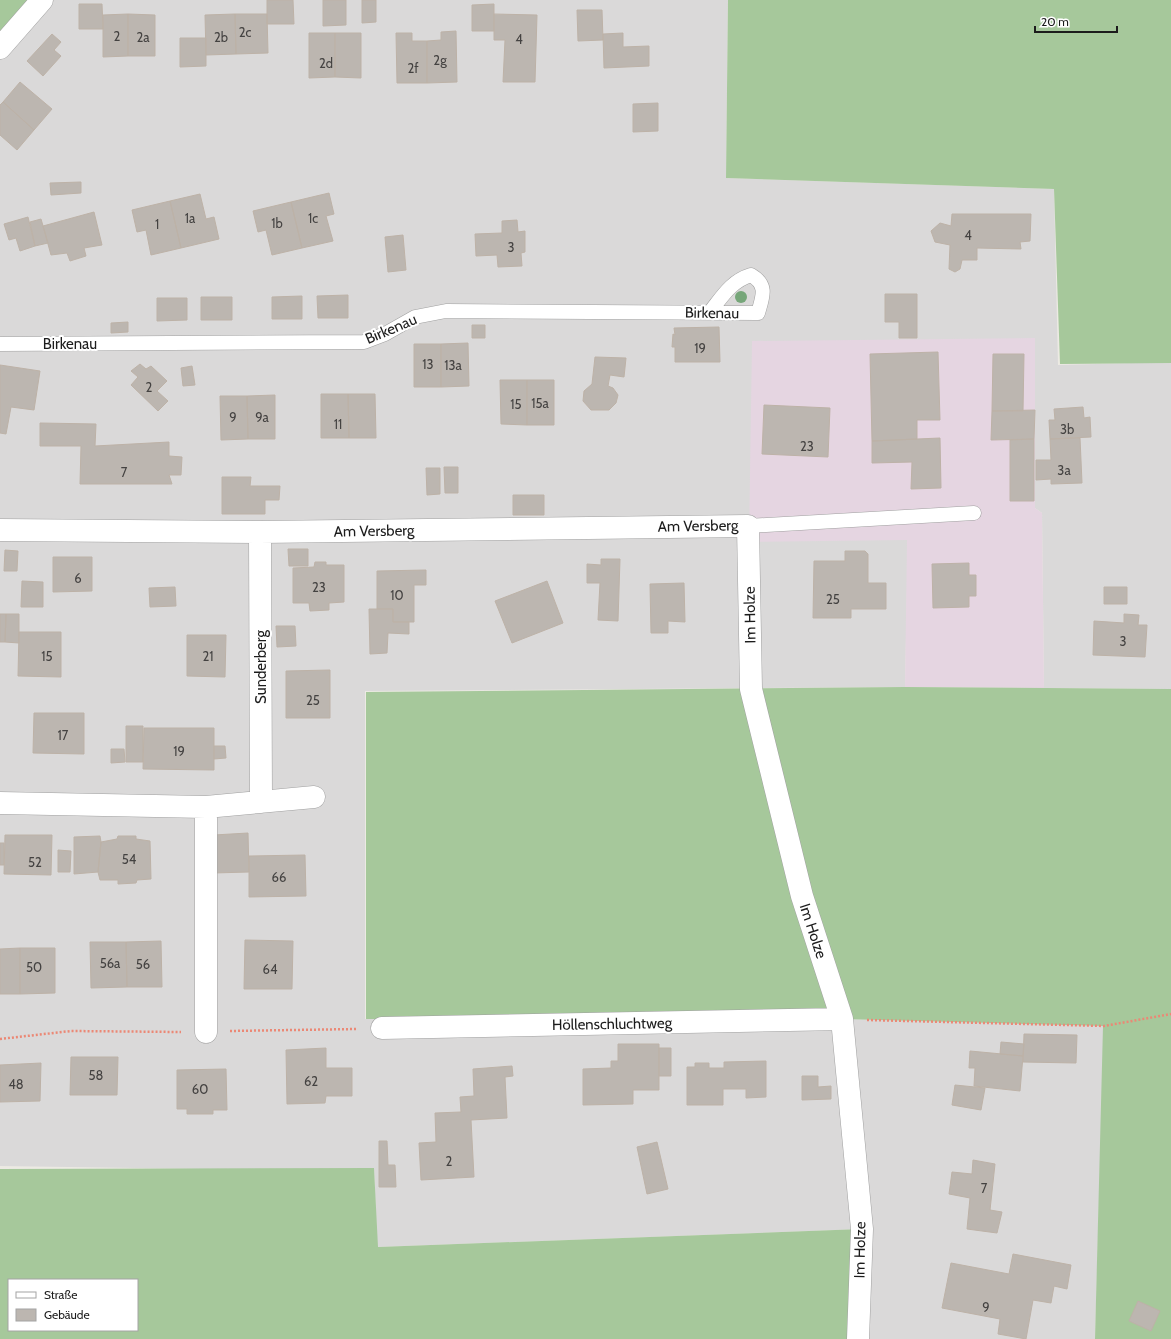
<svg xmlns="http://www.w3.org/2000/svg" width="1171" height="1339" font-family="Cabin,sans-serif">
  <rect width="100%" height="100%" fill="#eceae3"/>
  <path fill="#dad9d9" d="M 42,0 L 728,0 L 726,178 L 1054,189 L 1058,365 L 1171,362 L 1171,689 L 1044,688 L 1042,513 L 1035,508 L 908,540 L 905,687 L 365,691 L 365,1019 L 842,1019 L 1104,1026 L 1095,1339 L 858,1339 L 862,1229 L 377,1247 L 374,1168 L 281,1170 L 0,1166 L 0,48 Z"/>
  <path fill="#e5d5e1" d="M 1035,338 L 1035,508 L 1042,513 L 1044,688 L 905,687 L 907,540 L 749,542 L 752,341 Z"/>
  <path fill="#a6c89b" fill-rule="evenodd" d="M 0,0 L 42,0 L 0,48 Z
    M 728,0 L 1171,0 L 1171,363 L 1060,364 L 1054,189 L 726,178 Z
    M 905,687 L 1171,689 L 1171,1339 L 1095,1339 L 1103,1026 L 842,1019 L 366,1019 L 366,692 Z
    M 374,1168 L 378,1247 L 862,1229 L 858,1339 L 0,1339 L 0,1169 ZM 9,1280 L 137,1280 L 137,1330 L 9,1330 Z"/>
  <path fill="#bcb6b0" stroke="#bdb2a7" d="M 267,0 L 293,0 L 294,24 L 267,24 Z
    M 323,0 L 346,0 L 346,25 L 323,26 Z
    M 362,0 L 376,0 L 376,22 L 362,23 Z
    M 79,4 L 102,4 L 103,29 L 79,29 Z
    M 494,4 L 494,31 L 472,31 L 472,5 Z
    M 577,10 L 602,10 L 603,40 L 578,41 Z
    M 128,14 L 128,56 L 103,57 L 103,15 Z
    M 128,14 L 155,15 L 155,56 L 128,56 Z
    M 235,14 L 236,54 L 206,55 L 205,15 Z
    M 235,14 L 267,14 L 268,53 L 236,54 Z
    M 494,14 L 537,15 L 535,82 L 503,82 L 505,40 L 494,40 Z
    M 456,31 L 457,82 L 427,83 L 427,41 L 441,40 L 441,32 Z
    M 309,33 L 335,33 L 335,77 L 309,78 Z
    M 335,33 L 361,33 L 361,78 L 335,77 Z
    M 396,33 L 412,33 L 412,41 L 427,41 L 427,83 L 397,83 Z
    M 623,33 L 623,47 L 649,46 L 649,66 L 604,68 L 603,34 Z
    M 52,34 L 61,42 L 54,50 L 61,56 L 43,76 L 27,61 Z
    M 180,38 L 206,38 L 206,66 L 180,67 Z
    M 20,82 L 52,109 L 34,130 L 3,102 Z
    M 3,102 L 34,130 L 17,150 L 0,135 L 0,105 Z
    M 658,103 L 658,131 L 633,132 L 633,104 Z
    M 81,182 L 81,193 L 51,195 L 50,183 Z
    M 329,193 L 334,214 L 326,216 L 333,241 L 302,248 L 291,202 Z
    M 200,194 L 206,219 L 214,217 L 219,239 L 181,248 L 170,201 Z
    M 170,201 L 181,248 L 151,255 L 146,230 L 137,232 L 132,210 Z
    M 291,202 L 302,248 L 272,255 L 266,230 L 258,232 L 253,211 Z
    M 94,212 L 102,245 L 84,248 L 86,256 L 70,261 L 67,253 L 51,255 L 43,226 Z
    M 952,214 L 1031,214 L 1030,241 L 1020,242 L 1021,249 L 977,248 L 977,260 L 962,260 L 960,269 L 955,272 L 949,269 L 950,245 L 935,242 L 931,231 L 940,223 L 951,226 Z
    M 28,217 L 35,246 L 20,251 L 16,238 L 9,240 L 4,224 Z
    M 41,219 L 48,243 L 35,246 L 30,222 Z
    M 517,220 L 518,232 L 525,231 L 525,252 L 521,253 L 522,266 L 498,267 L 497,255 L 476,256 L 475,234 L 502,233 L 502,221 Z
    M 403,235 L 406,270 L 388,272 L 385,237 Z
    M 885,294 L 917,294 L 917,338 L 899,338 L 899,322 L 885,322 Z
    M 348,295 L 348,318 L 318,318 L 317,296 Z
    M 302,296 L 302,319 L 272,319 L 272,297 Z
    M 201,297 L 232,297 L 232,320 L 201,320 Z
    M 157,298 L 187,298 L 187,320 L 157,321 Z
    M 128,322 L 128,332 L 111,333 L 111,323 Z
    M 472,325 L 485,325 L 485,338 L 472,338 Z
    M 719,327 L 720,362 L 675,362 L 675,347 L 672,347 L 673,334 L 675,335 L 674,328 Z
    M 468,343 L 469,386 L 441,387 L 441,344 Z
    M 414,344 L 441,344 L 441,387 L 414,387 Z
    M 938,352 L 940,420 L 917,420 L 917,439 L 872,441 L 870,354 Z
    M 993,354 L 1024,354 L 1023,411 L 992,411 Z
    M 595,357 L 626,358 L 624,377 L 610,375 L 608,386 L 613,388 L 618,395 L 616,403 L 609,410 L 591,410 L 583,401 L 584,391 L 592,384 Z
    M 140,364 L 146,369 L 151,366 L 167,381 L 157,391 L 168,401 L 158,411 L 131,385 L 138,377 L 131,371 Z
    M 0,365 L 40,371 L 34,410 L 11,407 L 6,434 L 0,433 Z
    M 192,366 L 195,385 L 183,386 L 181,368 Z
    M 500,380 L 527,380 L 527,425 L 501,424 Z
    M 527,380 L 554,380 L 554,425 L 527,425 Z
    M 321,394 L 348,394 L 349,438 L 321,438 Z
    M 348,394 L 375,394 L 376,438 L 349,438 Z
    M 275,395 L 275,439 L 248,439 L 247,396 Z
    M 220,396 L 247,396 L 248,439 L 221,440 Z
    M 764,405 L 830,408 L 828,457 L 762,454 Z
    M 1083,407 L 1084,418 L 1090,417 L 1091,437 L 1050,439 L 1049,420 L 1055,420 L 1054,409 Z
    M 1035,410 L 1034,439 L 991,440 L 992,411 Z
    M 40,423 L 96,424 L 95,446 L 169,442 L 169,456 L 182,457 L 181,475 L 169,475 L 172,484 L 80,484 L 81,446 L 40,446 Z
    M 940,438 L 941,488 L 911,489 L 912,462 L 872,463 L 872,441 Z
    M 1080,438 L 1082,483 L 1051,484 L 1051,479 L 1036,480 L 1036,460 L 1051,460 L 1050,439 Z
    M 1034,439 L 1034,501 L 1010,501 L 1010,440 Z
    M 444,467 L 458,467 L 458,493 L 445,493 Z
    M 426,468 L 440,468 L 440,494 L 427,495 Z
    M 222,477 L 251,477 L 250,486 L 280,486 L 279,500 L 265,500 L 265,514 L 222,514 Z
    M 513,495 L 544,495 L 544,515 L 513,515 Z
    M 288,549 L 308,549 L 308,566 L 289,566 Z
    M 5,550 L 18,551 L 17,571 L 4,571 Z
    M 845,551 L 865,551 L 868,554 L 868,583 L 886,583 L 886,609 L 851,609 L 851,618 L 813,618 L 814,561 L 845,561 Z
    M 53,557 L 92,557 L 92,591 L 53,592 Z
    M 601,559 L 620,559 L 618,621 L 598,620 L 600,583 L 587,583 L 587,564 L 601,565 Z
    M 315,562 L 326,562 L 326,565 L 344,565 L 344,602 L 329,603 L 329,610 L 310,611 L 309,603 L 293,603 L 293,568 L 314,567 Z
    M 969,563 L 969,575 L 976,575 L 976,596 L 969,596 L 969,607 L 933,608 L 932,564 Z
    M 426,570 L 426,585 L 414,585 L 414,622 L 393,622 L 393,609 L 377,609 L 377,571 Z
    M 22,581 L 43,582 L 43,607 L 21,607 Z
    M 547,581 L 563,623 L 512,643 L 495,601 Z
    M 684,583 L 685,622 L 668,621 L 668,633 L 651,633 L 650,584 Z
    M 175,587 L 176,606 L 150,607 L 149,588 Z
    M 1104,587 L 1127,587 L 1127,604 L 1104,604 Z
    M 369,609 L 393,609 L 393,622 L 409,622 L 409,634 L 388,633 L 387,653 L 370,654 Z
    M 0,614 L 6,614 L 5,642 L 0,642 Z
    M 6,614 L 19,614 L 19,643 L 5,642 Z
    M 1124,614 L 1139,615 L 1138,625 L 1147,625 L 1145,657 L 1093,655 L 1094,621 L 1124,623 Z
    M 276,626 L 295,626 L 296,646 L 277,647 Z
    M 19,632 L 61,632 L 61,677 L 18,676 Z
    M 187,635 L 226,635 L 225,677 L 187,676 Z
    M 330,670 L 330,718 L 286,718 L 286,671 Z
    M 34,713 L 84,713 L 84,754 L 33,753 Z
    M 126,726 L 143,726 L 143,762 L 126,762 Z
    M 144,728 L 214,728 L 214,770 L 143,769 Z
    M 214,746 L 225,746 L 226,758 L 214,759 Z
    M 111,749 L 124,749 L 125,762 L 111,763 Z
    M 248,833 L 249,872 L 213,873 L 214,835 Z
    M 5,835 L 52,835 L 51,875 L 4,874 Z
    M 100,836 L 101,842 L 98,872 L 74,874 L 74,837 Z
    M 118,836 L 136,836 L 136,839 L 150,841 L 151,879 L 137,880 L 136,883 L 118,884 L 118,880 L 100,880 L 98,872 L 101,842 L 117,839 Z
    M 0,843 L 4,843 L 4,865 L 0,865 Z
    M 58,850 L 71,851 L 70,872 L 58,872 Z
    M 305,855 L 306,896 L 249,897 L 249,856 Z
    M 245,940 L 293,941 L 292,989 L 244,989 Z
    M 161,941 L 162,987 L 127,987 L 126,942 Z
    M 90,942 L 126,942 L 127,987 L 91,988 Z
    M 20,948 L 20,994 L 0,994 L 0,949 Z
    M 20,948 L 55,948 L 55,993 L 20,994 Z
    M 1024,1034 L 1077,1035 L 1076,1063 L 1023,1062 Z
    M 1001,1042 L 1024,1044 L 1023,1056 L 1000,1054 Z
    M 618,1044 L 659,1044 L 659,1090 L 633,1090 L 633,1104 L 583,1105 L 583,1069 L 611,1068 L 611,1061 L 618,1061 Z
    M 326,1048 L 326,1068 L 352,1068 L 352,1096 L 326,1096 L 325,1103 L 287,1104 L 286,1050 Z
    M 659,1048 L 671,1048 L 671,1076 L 659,1076 Z
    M 970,1051 L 1023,1056 L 1020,1091 L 974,1086 L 975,1068 L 969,1068 Z
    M 71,1057 L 118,1057 L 117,1095 L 70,1095 Z
    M 766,1061 L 766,1097 L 746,1098 L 746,1089 L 723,1089 L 723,1105 L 687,1105 L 687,1067 L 695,1067 L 695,1063 L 709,1063 L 709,1068 L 724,1068 L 724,1062 Z
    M 41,1063 L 40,1101 L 0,1102 L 0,1065 Z
    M 512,1066 L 513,1076 L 505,1077 L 507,1118 L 471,1120 L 474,1177 L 421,1180 L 419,1143 L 436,1142 L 435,1113 L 461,1112 L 460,1097 L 474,1096 L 473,1069 Z
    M 226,1069 L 227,1110 L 213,1110 L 213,1114 L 187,1114 L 187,1109 L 177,1109 L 177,1070 Z
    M 802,1076 L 818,1076 L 818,1087 L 831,1086 L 831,1099 L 802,1100 Z
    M 955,1085 L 985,1088 L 981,1110 L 952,1105 Z
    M 379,1141 L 387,1141 L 388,1165 L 395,1165 L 396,1187 L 379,1187 Z
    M 657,1142 L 668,1189 L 647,1194 L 637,1147 Z
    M 973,1160 L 995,1164 L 990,1210 L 1002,1212 L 997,1233 L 967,1229 L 970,1198 L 949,1194 L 952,1172 L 972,1174 Z
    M 1013,1254 L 1071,1265 L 1067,1289 L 1054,1286 L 1051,1303 L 1033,1300 L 1026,1339 L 998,1334 L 1000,1319 L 942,1308 L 951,1263 L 1009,1274 Z
    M 1138,1301 L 1160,1311 L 1151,1331 L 1129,1321 Z"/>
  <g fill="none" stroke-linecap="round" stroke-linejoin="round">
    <defs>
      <path id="lane" d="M 0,344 L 364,342 L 385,334 L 415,317 L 446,311 L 758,313 C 763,296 768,285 751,275 C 731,281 722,297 710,312
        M 748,526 L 974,513"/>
      <path id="street" d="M 0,48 L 42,0
        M 0,530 L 260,532 L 748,526 L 751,689 L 802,896 L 842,1019 L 862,1229 L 858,1339
        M 260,532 L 261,802
        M 0,803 L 206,807 L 314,797
        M 206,807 L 206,1032
        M 382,1028 L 842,1019"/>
    </defs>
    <use href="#lane" stroke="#a0a0a0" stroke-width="15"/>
    <use href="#street" stroke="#a0a0a0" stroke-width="23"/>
    <path stroke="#eb8875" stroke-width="2.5" stroke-dasharray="2 2" stroke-linecap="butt" d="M 867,1020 L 1104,1026 L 1171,1014
      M 230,1031 L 357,1029
      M 0,1039 L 71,1031 L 181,1032"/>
    <use href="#lane" stroke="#fff" stroke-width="14"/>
    <use href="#street" stroke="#fff" stroke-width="22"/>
  </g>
  <circle fill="#76a679" cx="741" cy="297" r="6"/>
  <g text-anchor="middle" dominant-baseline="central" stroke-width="4" stroke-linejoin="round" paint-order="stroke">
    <g font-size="13" fill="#444241">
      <text x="245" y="32">2c</text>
      <text x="117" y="36">2</text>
      <text x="143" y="37">2a</text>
      <text x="221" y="37">2b</text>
      <text x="519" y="39">4</text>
      <text x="440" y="60">2g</text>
      <text x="326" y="63">2d</text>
      <text x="413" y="68">2f</text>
      <text x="190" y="218">1a</text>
      <text x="313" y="218">1c</text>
      <text x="277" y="223">1b</text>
      <text x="157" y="224">1</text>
      <text x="968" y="235">4</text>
      <text x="511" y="247">3</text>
      <text x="700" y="348">19</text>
      <text x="428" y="364">13</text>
      <text x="453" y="365">13a</text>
      <text x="149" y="387">2</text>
      <text x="540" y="403">15a</text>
      <text x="516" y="404">15</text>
      <text x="233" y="417">9</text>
      <text x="262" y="417">9a</text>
      <text x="338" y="424">11</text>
      <text x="1067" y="429">3b</text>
      <text x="807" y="446">23</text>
      <text x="1064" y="470">3a</text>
      <text x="124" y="472">7</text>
      <text x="78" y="578">6</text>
      <text x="319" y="587">23</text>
      <text x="397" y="595">10</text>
      <text x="833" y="599">25</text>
      <text x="1123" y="641">3</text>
      <text x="47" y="656">15</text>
      <text x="208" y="656">21</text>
      <text x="313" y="700">25</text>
      <text x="63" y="735">17</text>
      <text x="179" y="751">19</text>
      <text x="129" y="859">54</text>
      <text x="35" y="862">52</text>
      <text x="279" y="877">66</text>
      <text x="110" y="963">56a</text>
      <text x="143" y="964">56</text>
      <text x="34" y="967">50</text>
      <text x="270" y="969">64</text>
      <text x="96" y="1075">58</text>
      <text x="311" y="1081">62</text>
      <text x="16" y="1084">48</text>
      <text x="200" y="1089">60</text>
      <text x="449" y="1161">2</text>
      <text x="984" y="1188">7</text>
      <text x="986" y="1307">9</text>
    </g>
    <g font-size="15" fill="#1c1c1c" stroke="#fff">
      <text transform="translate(712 313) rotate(1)">Birkenau</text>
      <text transform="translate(391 329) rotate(-23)">Birkenau</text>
      <text x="70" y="344">Birkenau</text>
      <text transform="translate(698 526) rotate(-1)">Am Versberg</text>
      <text transform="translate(374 531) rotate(-1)">Am Versberg</text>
      <text transform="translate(750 615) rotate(-91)">Im Holze</text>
      <text transform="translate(261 667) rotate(-90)">Sunderberg</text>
      <text transform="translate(813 931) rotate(72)">Im Holze</text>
      <text transform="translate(612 1024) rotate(-1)">Höllenschluchtweg</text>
      <text transform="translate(860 1250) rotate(-89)">Im Holze</text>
    </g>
  </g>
  <rect x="8" y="1279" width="130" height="52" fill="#ffffff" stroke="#a4a4a4"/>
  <rect x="16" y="1292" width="20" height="6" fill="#ffffff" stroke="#a4a4a4"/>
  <text x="44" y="1299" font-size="12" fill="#1c1c1c">Straße</text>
  <rect x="16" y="1309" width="20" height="12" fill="#bcb6b0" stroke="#a4a4a4"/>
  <text x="44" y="1319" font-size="12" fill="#1c1c1c">Gebäude</text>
  <path d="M1035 26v6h82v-6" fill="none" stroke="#1c1c1c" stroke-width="2"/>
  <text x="1041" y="26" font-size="12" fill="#1c1c1c" stroke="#ffffff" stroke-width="3" paint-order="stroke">20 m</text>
</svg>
